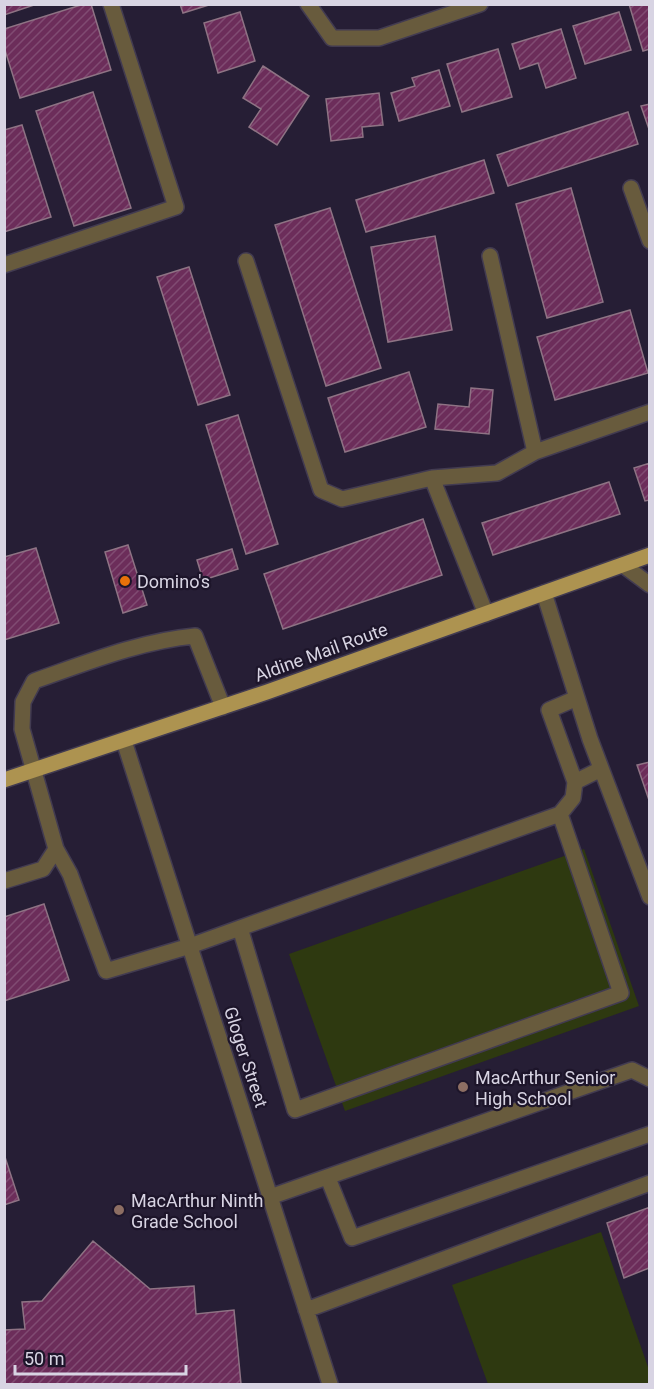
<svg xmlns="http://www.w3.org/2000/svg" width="654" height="1389" font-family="Roboto,sans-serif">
  <defs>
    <pattern id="building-hatch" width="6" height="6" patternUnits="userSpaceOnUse" patternTransform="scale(1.5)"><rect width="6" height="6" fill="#6c2d5a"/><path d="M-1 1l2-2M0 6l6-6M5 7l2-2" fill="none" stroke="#804b72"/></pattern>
  </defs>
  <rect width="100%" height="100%" fill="#261e35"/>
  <path fill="#2e3910" d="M 584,849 L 639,1006 L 345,1111 L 289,954 Z
    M 601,1232 L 649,1370 L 649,1384 L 488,1384 L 452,1285 Z"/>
  <path fill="url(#building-hatch)" stroke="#8e7384" stroke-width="1.5" d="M 4,4 L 37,4 L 4,15 Z
    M 84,4 L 91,4 L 111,70 L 20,98 L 4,47 L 4,29 Z
    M 180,4 L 212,4 L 183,13 Z
    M 629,4 L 650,4 L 650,49 L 643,51 Z
    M 240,12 L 255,61 L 218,73 L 204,23 Z
    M 619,12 L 631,50 L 585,64 L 573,26 Z
    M 561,29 L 576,78 L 546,88 L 538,63 L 520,69 L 512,44 Z
    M 498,49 L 512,97 L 462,112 L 447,64 Z
    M 263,66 L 309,96 L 277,145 L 249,127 L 261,109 L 243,98 Z
    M 439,70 L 450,106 L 399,121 L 391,93 L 415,86 L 412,78 Z
    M 93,92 L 131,208 L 74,226 L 36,111 Z
    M 379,93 L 383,125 L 362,127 L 363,137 L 331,141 L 326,99 Z
    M 650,104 L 650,132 L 641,106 Z
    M 628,112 L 638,144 L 508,186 L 497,155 Z
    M 22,125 L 51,217 L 4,232 L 4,130 Z
    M 484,160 L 494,193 L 366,232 L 356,200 Z
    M 571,188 L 603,302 L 547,318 L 516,204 Z
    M 330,208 L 381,368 L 326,386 L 275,225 Z
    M 435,236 L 452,330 L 388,342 L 371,247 Z
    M 189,267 L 230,395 L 198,405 L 157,277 Z
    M 630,310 L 648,373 L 555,400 L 537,337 Z
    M 409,372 L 426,427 L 345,452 L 328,398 Z
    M 471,388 L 493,390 L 489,434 L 435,429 L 438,404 L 469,407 Z
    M 238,415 L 278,544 L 246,554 L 206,425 Z
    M 650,463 L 650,500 L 645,501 L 634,468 Z
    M 609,482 L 620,514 L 493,555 L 482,523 Z
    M 423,519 L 442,575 L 283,629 L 264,574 Z
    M 128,545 L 147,605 L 123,613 L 105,552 Z
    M 36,548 L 59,623 L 4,640 L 4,557 Z
    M 232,549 L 238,569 L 203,580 L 197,560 Z
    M 650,762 L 650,803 L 637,765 Z
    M 44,904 L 69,980 L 4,1001 L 4,917 Z
    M 4,1154 L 19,1200 L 4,1205 Z
    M 650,1207 L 650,1270 L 649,1268 L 624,1278 L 607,1223 Z
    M 93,1241 L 150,1289 L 194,1286 L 196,1314 L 234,1310 L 241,1384 L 4,1384 L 4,1330 L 25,1329 L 22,1302 L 42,1301 Z"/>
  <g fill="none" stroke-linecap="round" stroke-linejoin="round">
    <defs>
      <path id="minor" d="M 308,4 L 332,38 L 379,38 L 480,4
        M 631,188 L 650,241
        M 246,261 L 321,490 L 342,499 L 432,478 L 486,614
        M 4,265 L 176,207 L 111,4
        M 535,452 L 650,412
        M 432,478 L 497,473 L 535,452 L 490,256
        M 623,565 L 650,585
        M 544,593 L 590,739 L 650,897
        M 124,741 L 330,1384
        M 575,782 L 549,710 L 577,698
        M 560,814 L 573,798 L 575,782 L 601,769
        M 56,849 L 70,874 L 106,971 L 190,946 L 240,928 L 560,814 L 621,993 L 295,1110 L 240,928
        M 4,881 L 43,869 L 56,849 L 22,729 L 23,702 L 34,681 C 86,663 140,641 195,636 L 223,707
        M 328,1178 L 352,1238 L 650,1134
        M 270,1197 L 632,1070 L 650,1079
        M 306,1310 L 650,1183"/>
      <path id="major" d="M 4,780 L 267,692 L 650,555"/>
    </defs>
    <use href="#minor" stroke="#423b51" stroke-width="18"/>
    <use href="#major" stroke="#423b51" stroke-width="18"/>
    <use href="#minor" stroke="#685b3d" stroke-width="15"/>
    <use href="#major" stroke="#ad9350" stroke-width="15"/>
  </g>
  <circle fill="#e8710a" stroke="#1d152a" stroke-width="2" cx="125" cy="581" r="6"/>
  <g fill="#8d6e63" stroke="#1d152a" stroke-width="2">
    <circle cx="463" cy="1087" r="6"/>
    <circle cx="119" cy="1210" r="6"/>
  </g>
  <g text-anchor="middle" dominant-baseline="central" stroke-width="4.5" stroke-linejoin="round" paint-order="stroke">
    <g font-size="18" fill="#d8d4e3" stroke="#1d152a" text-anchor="start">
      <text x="137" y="581">Domino's</text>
      <text x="475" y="1077">MacArthur Senior<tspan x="475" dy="21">High School</tspan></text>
      <text x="131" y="1200">MacArthur Ninth<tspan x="131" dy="21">Grade School</tspan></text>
    </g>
    <g font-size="18" fill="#d8d4e3" stroke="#1d152a">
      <text transform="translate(321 652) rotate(-20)">Aldine Mail Route</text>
      <text transform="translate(246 1057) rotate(72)">Gloger Street</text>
    </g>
  </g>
  <rect width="654" height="1389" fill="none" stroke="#d8d4e3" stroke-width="12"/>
  <path d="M15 1365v9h171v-9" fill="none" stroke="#d8d4e3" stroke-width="3"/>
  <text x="24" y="1365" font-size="18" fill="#d8d4e3" stroke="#1d152a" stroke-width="4.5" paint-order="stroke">50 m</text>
</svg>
